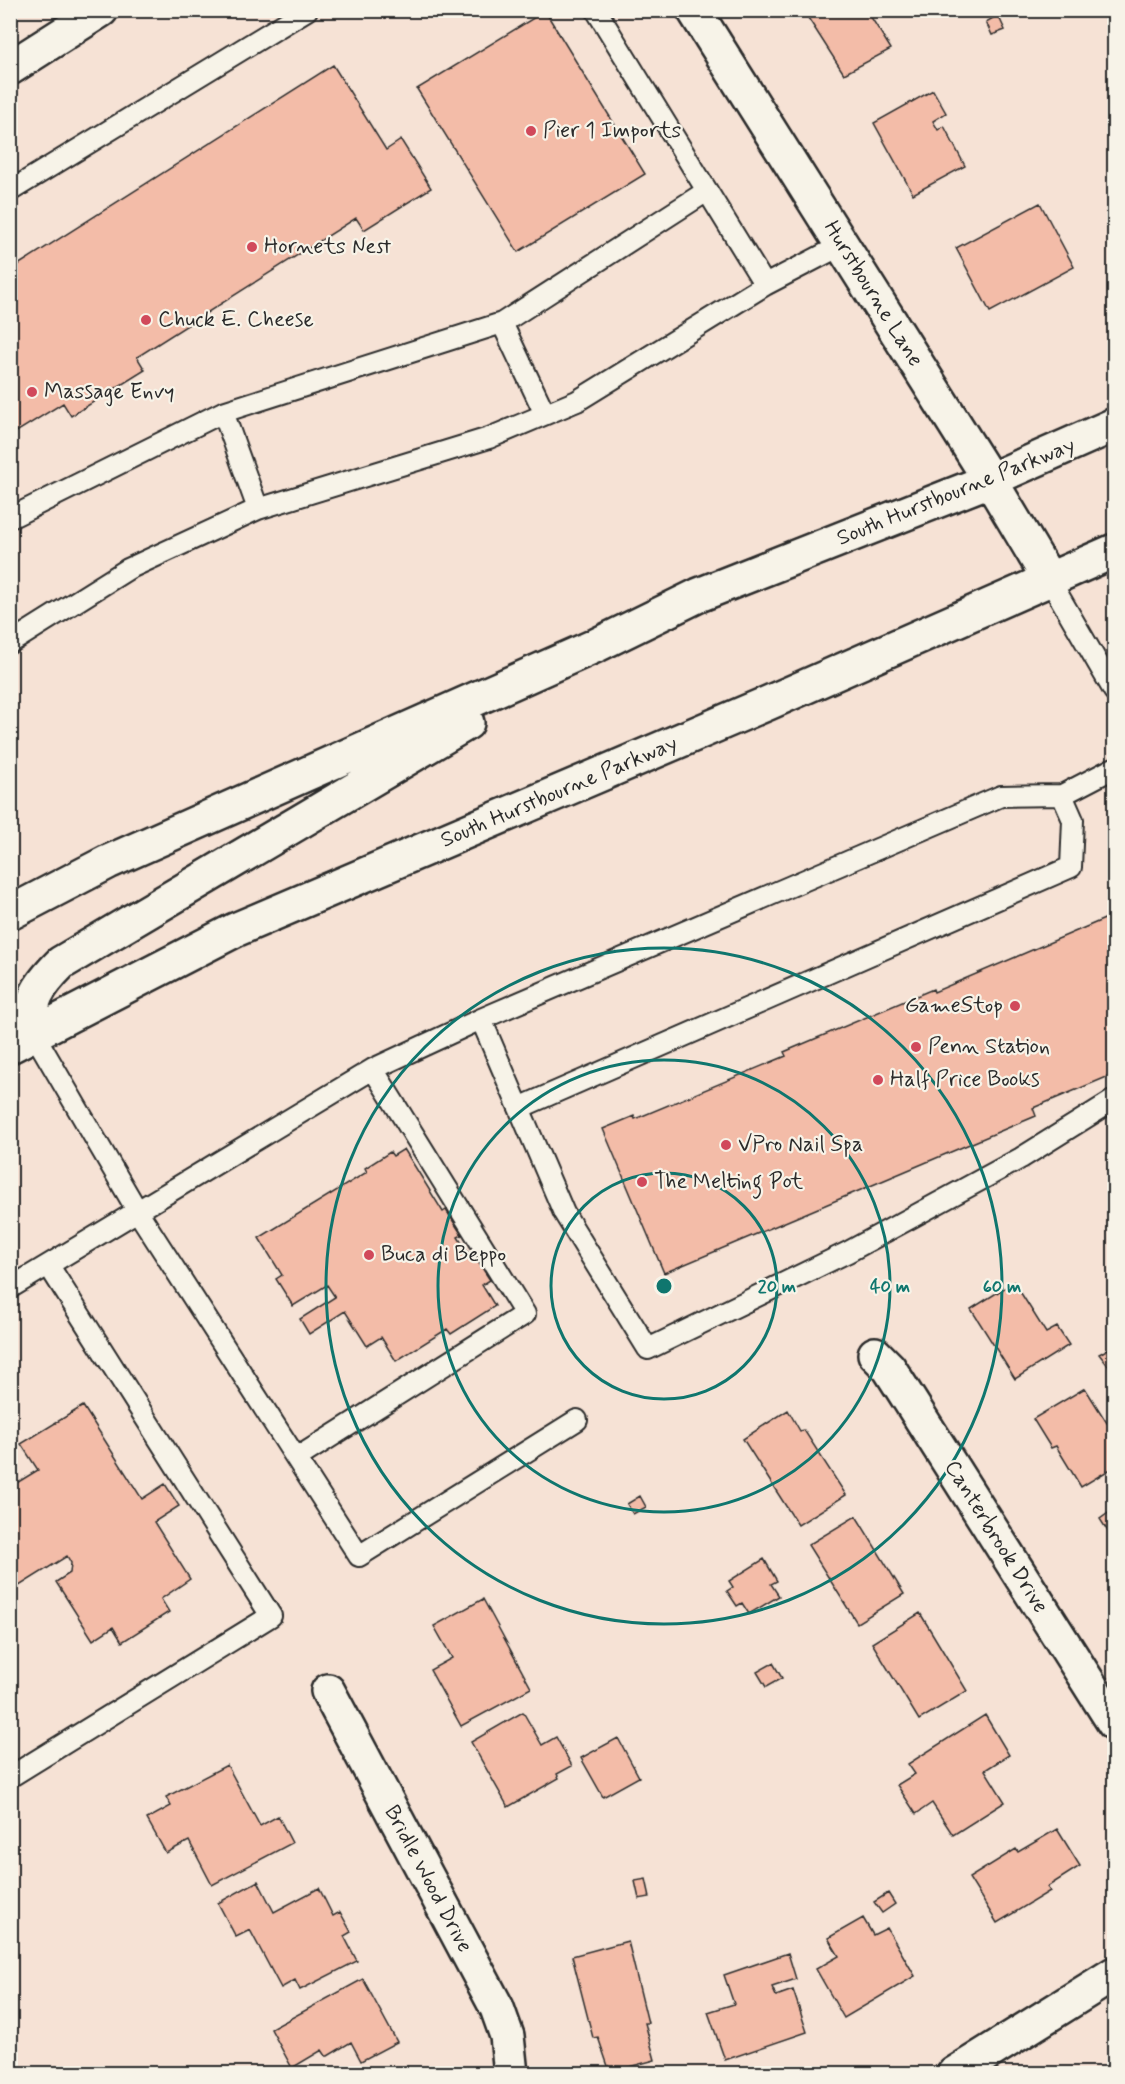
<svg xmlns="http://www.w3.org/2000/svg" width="1125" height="2084" font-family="Mynerve,sans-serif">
  <rect width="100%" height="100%" fill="#f6e2d5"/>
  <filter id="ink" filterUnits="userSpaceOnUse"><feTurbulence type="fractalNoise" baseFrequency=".0167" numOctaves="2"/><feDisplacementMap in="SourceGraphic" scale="12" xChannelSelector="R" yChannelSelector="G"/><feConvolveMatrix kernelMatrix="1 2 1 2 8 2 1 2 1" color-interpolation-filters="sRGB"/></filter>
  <g filter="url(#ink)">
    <path fill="#f3bca8" stroke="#2b2b2b" stroke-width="1.5" d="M 803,10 L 875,10 L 869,14 L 891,49 L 844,74 Z
      M 545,11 L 645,174 L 518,252 L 417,89 Z
      M 1114,12 L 1114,30 L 1107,16 Z
      M 998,15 L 1005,30 L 992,35 L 986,22 Z
      M 333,65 L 386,150 L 401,140 L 431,188 L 364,230 L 356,218 L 137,357 L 145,370 L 71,416 L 63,403 L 10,436 L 10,270 Z
      M 933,90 L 946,113 L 933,121 L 938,130 L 944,126 L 965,166 L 913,194 L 874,123 Z
      M 1040,203 L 1074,267 L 990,312 L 956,248 Z
      M 1114,915 L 1114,1074 L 1033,1108 L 1036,1116 L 664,1273 L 603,1129 L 634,1116 L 635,1119 L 786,1056 L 784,1052 L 933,989 L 934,992 Z
      M 404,1149 L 443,1212 L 446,1210 L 462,1235 L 458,1237 L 470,1256 L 473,1254 L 490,1280 L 482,1285 L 495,1306 L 451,1334 L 447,1329 L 396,1361 L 381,1337 L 367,1346 L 345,1311 L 309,1334 L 300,1319 L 335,1297 L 327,1285 L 293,1306 L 276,1279 L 282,1275 L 259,1238 L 367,1172 L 365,1168 L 390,1152 L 393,1156 Z
      M 1014,1282 L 1046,1333 L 1057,1327 L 1069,1345 L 1015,1379 L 971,1309 Z
      M 1114,1346 L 1114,1363 L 1109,1367 L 1099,1354 Z
      M 1085,1388 L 1107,1423 L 1114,1419 L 1114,1467 L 1081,1487 L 1056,1446 L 1051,1448 L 1033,1419 Z
      M 83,1406 L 142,1499 L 165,1484 L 179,1506 L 154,1522 L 190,1579 L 161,1599 L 169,1612 L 122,1642 L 113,1627 L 93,1640 L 56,1582 L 70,1573 L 71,1563 L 67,1556 L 16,1588 L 10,1579 L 10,1487 L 38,1470 L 21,1444 Z
      M 788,1410 L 800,1431 L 804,1430 L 846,1495 L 798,1525 L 743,1439 Z
      M 640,1496 L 646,1507 L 633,1514 L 627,1504 Z
      M 1114,1509 L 1114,1541 L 1100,1519 Z
      M 856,1516 L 904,1594 L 857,1623 L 808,1545 Z
      M 764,1559 L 777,1581 L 771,1584 L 779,1596 L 749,1614 L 742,1603 L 737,1606 L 727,1591 L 733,1587 L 729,1581 Z
      M 483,1599 L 531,1688 L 461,1726 L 430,1670 L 452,1658 L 434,1626 Z
      M 920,1613 L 967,1691 L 919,1720 L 872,1643 Z
      M 773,1663 L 782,1678 L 766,1687 L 757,1672 Z
      M 523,1712 L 542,1745 L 556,1737 L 572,1766 L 557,1774 L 559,1778 L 508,1807 L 471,1742 Z
      M 985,1715 L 1009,1755 L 985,1770 L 1005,1802 L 953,1835 L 932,1803 L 916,1814 L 897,1785 L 915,1774 L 908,1764 Z
      M 618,1738 L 639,1777 L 603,1797 L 581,1758 Z
      M 227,1765 L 260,1826 L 278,1816 L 292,1843 L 212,1885 L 189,1841 L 166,1853 L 147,1819 L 171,1806 L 166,1797 Z
      M 1057,1829 L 1080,1866 L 1047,1887 L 1050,1891 L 997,1923 L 969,1878 L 1016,1849 L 1018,1852 Z
      M 646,1879 L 650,1897 L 639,1899 L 635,1881 Z
      M 258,1881 L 274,1912 L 319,1888 L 333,1916 L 340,1912 L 351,1932 L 344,1936 L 357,1961 L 300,1990 L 295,1980 L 281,1988 L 250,1930 L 236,1937 L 218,1903 Z
      M 888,1893 L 895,1904 L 882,1913 L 874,1902 Z
      M 863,1918 L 873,1935 L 887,1928 L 915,1976 L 844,2018 L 816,1969 L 839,1956 L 828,1938 Z
      M 628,1941 L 648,2023 L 645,2023 L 655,2060 L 610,2072 L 598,2037 L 593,2038 L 572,1956 Z
      M 788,1953 L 796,1979 L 772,1987 L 776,1996 L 793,1990 L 807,2032 L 725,2060 L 708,2012 L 734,2004 L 724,1975 Z
      M 363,1979 L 397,2042 L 361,2061 L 351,2042 L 328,2056 L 326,2056 L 322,2050 L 292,2068 L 271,2029 Z"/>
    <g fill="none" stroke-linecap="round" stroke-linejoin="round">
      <defs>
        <path id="service" d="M 596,10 L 765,285 L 842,245
          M 10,191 L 307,10
          M 502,323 L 545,414
          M 223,412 L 258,509
          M 10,518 L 223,412 L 502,323 L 707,191
          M 1049,579 L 1114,691
          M 10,643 L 128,569 L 258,509 L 489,438 L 577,401 L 765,285
          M 481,1019 L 564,1213 L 648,1349 L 848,1252 L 1021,1158 L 1114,1100
          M 34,1034 L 138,1212 L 359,1556 L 577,1420
          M 519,1108 L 1071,867 L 1073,820 L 1062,795
          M 10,1288 L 373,1069 L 481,1019 L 1001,796 L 1062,795 L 1114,768
          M 297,1458 L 525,1314 L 373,1069
          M 10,1777 L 271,1616 L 49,1266"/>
        <path id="minor" d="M 694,10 L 990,480 L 1049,579
          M 10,68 L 101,10
          M 875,1354 L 889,1368 L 1114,1723
          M 328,1691 L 497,2008 L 507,2036 L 511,2074
          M 954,2074 L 1114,1974"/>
        <path id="primary" d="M 10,913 L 108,862 L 597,645 L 699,595 L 990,480 L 1114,425
          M 34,1034 C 26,1002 39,985 61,963 L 467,723
          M 10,1046 L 235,930 L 768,703 L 1114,551"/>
      </defs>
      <use href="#service" stroke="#2b2b2b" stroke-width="24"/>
      <use href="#minor" stroke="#2b2b2b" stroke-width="38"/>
      <use href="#primary" stroke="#2b2b2b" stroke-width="38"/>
      <use href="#service" stroke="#f7f3e8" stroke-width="20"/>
      <use href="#minor" stroke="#f7f3e8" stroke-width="33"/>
      <use href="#primary" stroke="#f7f3e8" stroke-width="33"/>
    </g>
  </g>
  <g fill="none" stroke="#0f766e" stroke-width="3">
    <circle cx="664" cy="1286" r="113"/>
    <circle cx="664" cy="1286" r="226"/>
    <circle cx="664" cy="1286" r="338"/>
  </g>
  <g fill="#d1495b" stroke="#f7f3e8" stroke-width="2">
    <circle cx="531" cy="131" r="6"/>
    <circle cx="252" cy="247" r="6"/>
    <circle cx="146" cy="320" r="6"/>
    <circle cx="32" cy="392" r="6"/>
    <circle cx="1015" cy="1006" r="6"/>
    <circle cx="916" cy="1047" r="6"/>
    <circle cx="878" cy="1080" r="6"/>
    <circle cx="726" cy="1145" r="6"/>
    <circle cx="642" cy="1182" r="6"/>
    <circle cx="369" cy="1255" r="6"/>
  </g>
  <g text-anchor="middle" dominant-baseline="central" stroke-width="4.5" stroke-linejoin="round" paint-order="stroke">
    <g font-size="22" fill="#2b2b2b" stroke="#f7f3e8" text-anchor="start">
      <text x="543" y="131">Pier 1 Imports</text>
      <text x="264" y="247">Hornets Nest</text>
      <text x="158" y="320">Chuck E. Cheese</text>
      <text x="44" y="392">Massage Envy</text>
      <text x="1003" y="1006" text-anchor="end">GameStop</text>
      <text x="928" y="1047">Penn Station</text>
      <text x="890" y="1080">Half Price Books</text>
      <text x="738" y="1145">VPro Nail Spa</text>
      <text x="654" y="1182">The Melting Pot</text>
      <text x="381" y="1255">Buca di Beppo</text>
    </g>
    <g font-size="22" fill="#2b2b2b" stroke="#f7f3e8">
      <text transform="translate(873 294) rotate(58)">Hurstbourne Lane</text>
      <text transform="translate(956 492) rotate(-22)">South Hurstbourne Parkway</text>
      <text transform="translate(559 792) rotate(-23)">South Hurstbourne Parkway</text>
      <text transform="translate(996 1537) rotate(58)">Canterbrook Drive</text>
      <text transform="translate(428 1879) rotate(62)">Bridle Wood Drive</text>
    </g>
  </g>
  <circle cx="664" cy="1286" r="9" fill="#0f766e" stroke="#f7f3e8" stroke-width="3"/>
  <g font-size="18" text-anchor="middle" font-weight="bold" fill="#0f766e" stroke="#f7f3e8" stroke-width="4.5" stroke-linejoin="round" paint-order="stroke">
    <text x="777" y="1292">20 m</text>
    <text x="890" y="1292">40 m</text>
    <text x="1002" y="1292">60 m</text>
  </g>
  <rect width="1125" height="2084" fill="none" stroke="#f7f3e8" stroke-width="36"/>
  <rect x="18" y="18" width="1089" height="2048" fill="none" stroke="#2b2b2b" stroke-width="2" filter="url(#ink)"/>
</svg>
